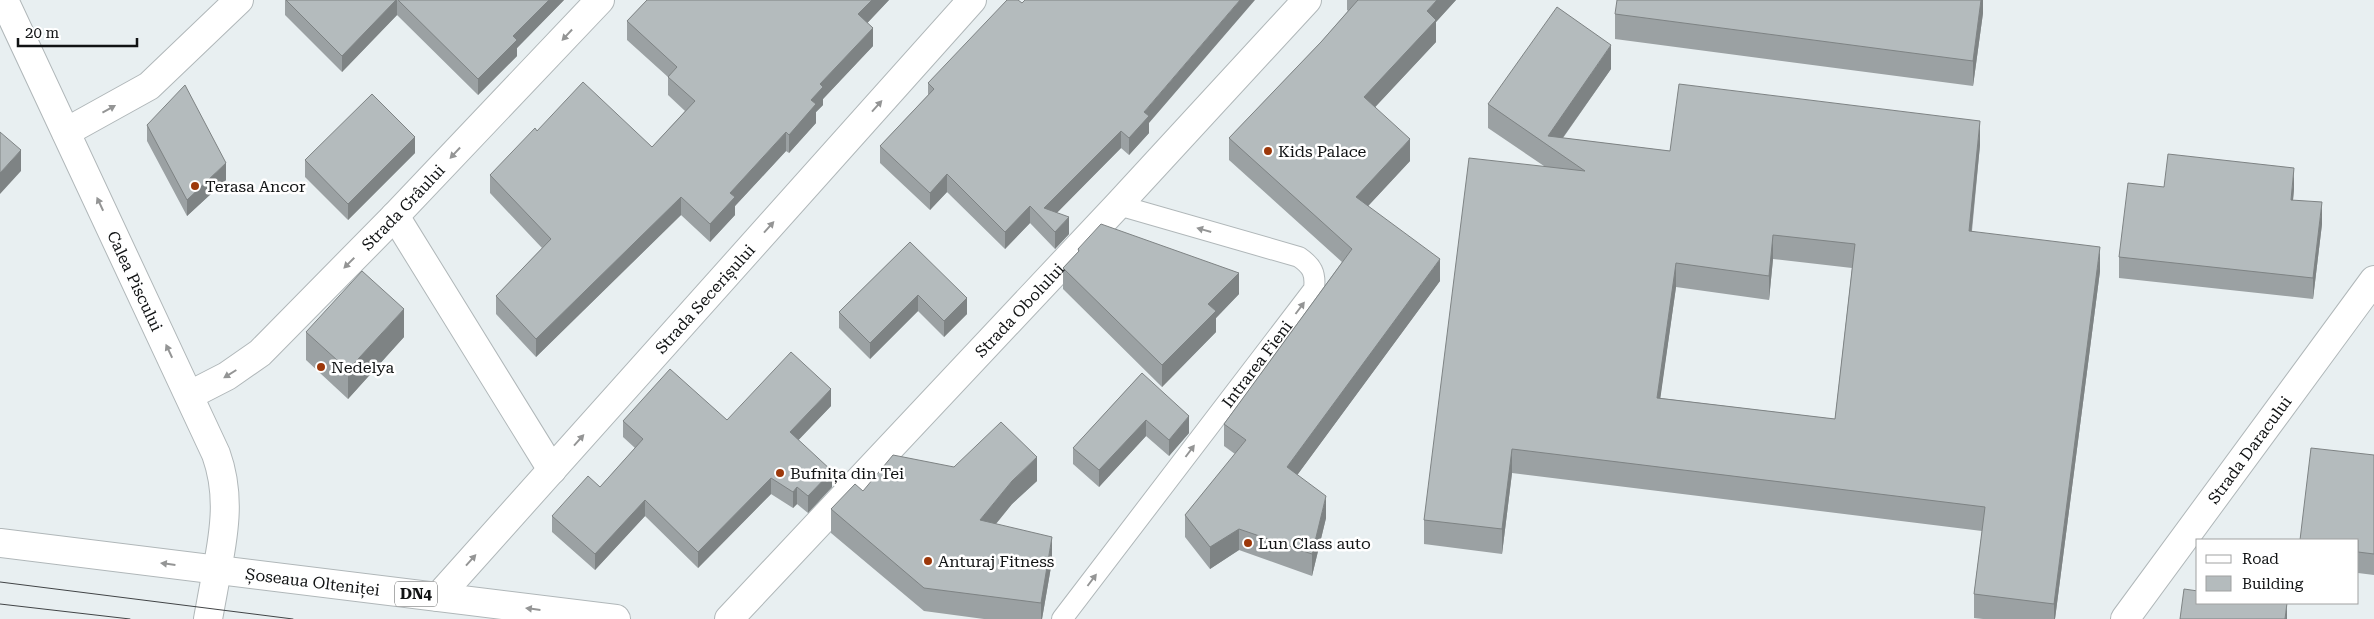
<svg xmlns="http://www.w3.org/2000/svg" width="2374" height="619" font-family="'Roboto Serif',serif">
  <rect width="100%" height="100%" fill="#e8eff1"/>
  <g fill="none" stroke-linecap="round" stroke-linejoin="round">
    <defs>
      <g id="service">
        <path id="s1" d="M 1062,619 L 1314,289 C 1316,273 1312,266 1299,257 L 1118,205"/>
      </g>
      <g id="minor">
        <path id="s2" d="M 4,0 L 216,454 C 230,493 225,529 217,570"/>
        <path d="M 66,132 L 149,86 L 239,0"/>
        <path d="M 395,216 L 552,470"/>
        <path id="s3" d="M 190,395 L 227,376 L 260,353 L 395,216 L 600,0"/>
        <path id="s4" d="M 438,597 L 972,0"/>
        <path id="s5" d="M 729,619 L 1118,205 L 1307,0"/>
        <path id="s6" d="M 2125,619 L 2374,280"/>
      </g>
      <path id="secondary" d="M 208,619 L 217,570"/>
      <g id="primary">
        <path id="s7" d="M 0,543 L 616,619"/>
      </g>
    </defs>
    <use href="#service" stroke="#b0b7b9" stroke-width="22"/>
    <use href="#minor" stroke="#b0b7b9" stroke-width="30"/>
    <use href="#secondary" stroke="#b0b7b9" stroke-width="30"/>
    <use href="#primary" stroke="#b0b7b9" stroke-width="30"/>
    <use href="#service" stroke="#fff" stroke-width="20"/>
    <use href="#minor" stroke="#fff" stroke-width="28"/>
    <use href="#secondary" stroke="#fff" stroke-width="28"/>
    <use href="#primary" stroke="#fff" stroke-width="28"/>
    <path stroke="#414446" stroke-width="1" d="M 0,582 L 293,619
      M 0,604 L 130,619"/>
  </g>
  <path fill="#9ba1a3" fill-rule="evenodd" d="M 285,0 L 564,0 L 517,48 L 517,56 L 478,95 L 397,15 L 342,72 L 285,15 Z
    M 647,0 L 889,0 L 867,23 L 873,46 L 823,99 L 823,105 L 816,112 L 816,123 L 789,153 L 786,151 L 735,206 L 735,215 L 710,242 L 681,215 L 536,357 L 496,314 L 496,296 L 542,248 L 490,193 L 490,175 L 537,131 L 652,147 L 685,111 L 668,95 L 668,77 L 627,40 L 627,21 Z
    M 1347,0 L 1456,0 L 1436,22 L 1436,42 L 1375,107 L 1410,161 L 1368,206 L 1440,281 L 1297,475 L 1326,518 L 1312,576 L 1239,550 L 1210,569 L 1185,537 L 1185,515 L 1235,454 L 1224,446 L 1224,424 L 1342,262 L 1229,160 L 1229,138 L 1321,42 L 1348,11 L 1347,10 Z
    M 1983,0 L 1983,13 L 1973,86 L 1615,39 L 1615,14 Z
    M 1022,3 L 1149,123 L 1149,133 L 1129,155 L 1121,148 L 1056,213 L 1069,234 L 1055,249 L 1030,223 L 1005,249 L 947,192 L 930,210 L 880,163 L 880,146 L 928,95 L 928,83 Z
    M 1611,69 L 1563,138 L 1670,151 L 1980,145 L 1972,231 L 2100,271 L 2055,619 L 1983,619 L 1974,618 L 1974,594 L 1982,531 L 1512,473 L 1502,554 L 1424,544 L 1424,520 L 1544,166 L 1488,128 L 1488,104 ZM 1773,259 L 1852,268 L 1835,419 L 1660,398 L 1676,287 L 1769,300 Z
    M 147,125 L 226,180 L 187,216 L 147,141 Z
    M 415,153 L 348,220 L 305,177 L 305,160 Z
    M 2164,187 L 2294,189 L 2293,200 L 2322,224 L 2313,299 L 2119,278 L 2119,257 Z
    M 910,242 L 967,314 L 944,337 L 918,311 L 870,359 L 839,328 L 839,312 Z
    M 1078,249 L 1239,294 L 1216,318 L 1216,332 L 1162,387 L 1063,289 L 1063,268 L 1078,252 Z
    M 306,332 L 404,337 L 348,399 L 306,360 Z
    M 1142,373 L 1189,433 L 1169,456 L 1146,436 L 1099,487 L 1073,464 L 1073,448 Z
    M 831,406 L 798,440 L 832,487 L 808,513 L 797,504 L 793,508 L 771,494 L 698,568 L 645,516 L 595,570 L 552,532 L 552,516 L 600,487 L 635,448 L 623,437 L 623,421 L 727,420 Z
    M 2374,455 L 2374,575 L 2358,573 L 2358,540 Z
    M 954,467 L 1037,481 L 1012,504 L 996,524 L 1052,561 L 1042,619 L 984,619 L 924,611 L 831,533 L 831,509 L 863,491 Z"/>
  <path fill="#7e8384" d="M 396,0 L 397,0 L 397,15 L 342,72 L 342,56 Z
    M 549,0 L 564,0 L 517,48 L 517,56 L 478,95 L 478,79 L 513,36 Z
    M 872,0 L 889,0 L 858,33 L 858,14 Z
    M 1240,0 L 1255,0 L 1149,123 L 1149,133 L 1129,155 L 1129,138 L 1144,112 Z
    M 1437,0 L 1456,0 L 1436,22 L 1436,42 L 1364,119 L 1364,97 L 1427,11 Z
    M 1981,0 L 1983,0 L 1983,13 L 1973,86 L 1973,61 Z
    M 873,28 L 873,46 L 823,99 L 823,105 L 816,112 L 816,123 L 789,153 L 789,135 L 811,100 L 820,84 Z
    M 1611,45 L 1611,69 L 1554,150 L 1548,136 Z
    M 1980,121 L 1980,145 L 1969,255 L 1969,231 Z
    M 1121,131 L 1121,148 L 1047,223 L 1044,208 Z
    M 786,132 L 786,151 L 735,206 L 735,215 L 710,242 L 710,224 L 730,193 Z
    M 415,137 L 415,153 L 348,220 L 348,204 Z
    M 1410,139 L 1410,161 L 1356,219 L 1356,197 Z
    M 21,150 L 21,171 L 0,194 L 0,173 Z
    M 226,163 L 226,180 L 187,216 L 187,200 Z
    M 2294,168 L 2294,189 L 2291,221 L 2291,200 Z
    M 947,174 L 947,192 L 930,210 L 930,193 Z
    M 681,197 L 681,215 L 536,357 L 536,339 Z
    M 2322,202 L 2322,224 L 2313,299 L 2313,278 Z
    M 1030,206 L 1030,223 L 1005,249 L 1005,232 Z
    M 1069,217 L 1069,234 L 1055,249 L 1055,232 Z
    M 1773,235 L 1773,259 L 1769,300 L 1769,276 Z
    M 2100,247 L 2100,271 L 2055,619 L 2054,619 L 2054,604 Z
    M 1440,259 L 1440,281 L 1287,489 L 1287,467 Z
    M 1676,263 L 1676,287 L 1657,422 L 1657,398 Z
    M 1239,273 L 1239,294 L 1216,318 L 1216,332 L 1162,387 L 1162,365 L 1208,304 Z
    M 918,295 L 918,311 L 870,359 L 870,343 Z
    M 967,298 L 967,314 L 944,337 L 944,321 Z
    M 404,309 L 404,337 L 348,399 L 348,370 Z
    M 831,389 L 831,406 L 790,449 L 790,432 Z
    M 1189,416 L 1189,433 L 1169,456 L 1169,440 Z
    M 1146,420 L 1146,436 L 1099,487 L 1099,470 Z
    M 1512,449 L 1512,473 L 1502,554 L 1502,529 Z
    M 1037,457 L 1037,481 L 1012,504 L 980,543 L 980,520 L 1012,481 Z
    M 832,471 L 832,487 L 808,513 L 808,496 Z
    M 771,478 L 771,494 L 698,568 L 698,552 Z
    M 797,487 L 797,504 L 793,508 L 793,492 Z
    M 1326,496 L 1326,518 L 1312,576 L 1312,554 Z
    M 645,500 L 645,516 L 595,570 L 595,554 Z
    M 1239,529 L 1239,550 L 1210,569 L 1210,547 Z
    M 1052,537 L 1052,561 L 1042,619 L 1041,619 L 1041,603 Z
    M 2287,603 L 2287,619 L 2285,619 Z"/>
  <path fill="#b4bbbd" stroke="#7e8384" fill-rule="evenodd" d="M 286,0 L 396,0 L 342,56 Z
    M 398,0 L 549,0 L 513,36 L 517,40 L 478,79 Z
    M 647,0 L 872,0 L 858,14 L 873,28 L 820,84 L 823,87 L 811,100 L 816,104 L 789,135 L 786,132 L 730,193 L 735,197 L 710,224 L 681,197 L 536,339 L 496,296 L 551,239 L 490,175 L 535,128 L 537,131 L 583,82 L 652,147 L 695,101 L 668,77 L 677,67 L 627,21 Z
    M 1007,0 L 1018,0 L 1022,3 L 1025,0 L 1240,0 L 1144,112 L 1149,116 L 1129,138 L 1121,131 L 1044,208 L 1069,217 L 1055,232 L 1030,206 L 1005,232 L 947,174 L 930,193 L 880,146 L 934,89 L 928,83 Z
    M 1358,0 L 1437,0 L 1427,11 L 1436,20 L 1364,97 L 1410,139 L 1356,197 L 1440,259 L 1287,467 L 1326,496 L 1312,554 L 1239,529 L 1210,547 L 1185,515 L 1246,440 L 1224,424 L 1352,249 L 1229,138 L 1321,42 Z
    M 1617,0 L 1981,0 L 1973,61 L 1615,14 Z
    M 1557,7 L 1611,45 L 1548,136 L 1670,151 L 1679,84 L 1980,121 L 1969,231 L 2100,247 L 2054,604 L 1974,594 L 1985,507 L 1512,449 L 1502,529 L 1424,520 L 1469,158 L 1585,171 L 1488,104 ZM 1773,235 L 1855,244 L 1835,419 L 1657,398 L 1676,263 L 1769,276 Z
    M 185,85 L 226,163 L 187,200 L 147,125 Z
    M 372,94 L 415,137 L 348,204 L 305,160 Z
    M 0,132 L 21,150 L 0,173 Z
    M 2168,154 L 2294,168 L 2291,200 L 2322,202 L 2313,278 L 2119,257 L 2128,183 L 2164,187 Z
    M 1101,224 L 1239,273 L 1208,304 L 1216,311 L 1162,365 L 1063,268 L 1079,251 L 1078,249 Z
    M 910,242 L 967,298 L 944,321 L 918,295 L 870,343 L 839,312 Z
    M 362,271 L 404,309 L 348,370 L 306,332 Z
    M 791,352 L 831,389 L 790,432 L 832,471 L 808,496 L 797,487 L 793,492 L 771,478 L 698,552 L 645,500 L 595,554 L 552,516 L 588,476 L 600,487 L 643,439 L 623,421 L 670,369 L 727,420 Z
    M 1142,373 L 1189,416 L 1169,440 L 1146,420 L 1099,470 L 1073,448 Z
    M 1001,422 L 1037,457 L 1012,481 L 980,520 L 1052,537 L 1041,603 L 924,588 L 831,509 L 855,484 L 863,491 L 893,455 L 954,467 Z
    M 2311,448 L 2374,455 L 2374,554 L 2358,552 L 2358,540 L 2300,540 Z
    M 2184,589 L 2198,591 L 2198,603 L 2287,603 L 2285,619 L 2180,619 Z"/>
  <defs><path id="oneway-solid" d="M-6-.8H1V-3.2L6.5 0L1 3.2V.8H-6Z" transform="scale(1.25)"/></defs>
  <g fill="#949595">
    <use href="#oneway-solid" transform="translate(567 35) rotate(133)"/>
    <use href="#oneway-solid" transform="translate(877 106) rotate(-48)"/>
    <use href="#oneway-solid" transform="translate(109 109) rotate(-29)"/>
    <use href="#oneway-solid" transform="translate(455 153) rotate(133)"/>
    <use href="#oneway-solid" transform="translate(100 204) rotate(-115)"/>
    <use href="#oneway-solid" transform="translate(769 227) rotate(-48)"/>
    <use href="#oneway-solid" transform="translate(1204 230) rotate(-164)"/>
    <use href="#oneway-solid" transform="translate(349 263) rotate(135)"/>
    <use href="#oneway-solid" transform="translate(1300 308) rotate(-53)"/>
    <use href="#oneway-solid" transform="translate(169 351) rotate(-115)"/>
    <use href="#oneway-solid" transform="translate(230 374) rotate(148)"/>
    <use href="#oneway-solid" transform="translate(579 440) rotate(-48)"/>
    <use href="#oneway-solid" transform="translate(1190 451) rotate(-53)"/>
    <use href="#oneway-solid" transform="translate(471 560) rotate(-48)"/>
    <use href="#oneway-solid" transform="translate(168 564) rotate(-173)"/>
    <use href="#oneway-solid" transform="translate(1092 580) rotate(-53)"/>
    <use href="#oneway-solid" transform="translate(533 609) rotate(-173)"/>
  </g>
  <g fill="#9d380a" stroke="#fff" stroke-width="2">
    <circle cx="1268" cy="151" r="5"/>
    <circle cx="195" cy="186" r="5"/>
    <circle cx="321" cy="367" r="5"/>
    <circle cx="780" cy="473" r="5"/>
    <circle cx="1248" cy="543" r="5"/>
    <circle cx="928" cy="561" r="5"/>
  </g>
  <g text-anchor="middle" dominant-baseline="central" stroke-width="5" stroke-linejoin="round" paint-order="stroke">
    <rect fill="#fff" stroke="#585a5a" stroke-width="1" x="395" y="581.5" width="42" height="25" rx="4"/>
    <g font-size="15" font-weight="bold" fill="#111314">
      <text x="416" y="594">DN4</text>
    </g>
    <g font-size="16" fill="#111314" stroke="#fff" text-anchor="start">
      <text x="1278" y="151">Kids Palace</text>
      <text x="205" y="186">Terasa Ancor</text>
      <text x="331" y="367">Nedelya</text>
      <text x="790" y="473">Bufnița din Tei</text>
      <text x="1258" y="543">Lun Class auto</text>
      <text x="938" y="561">Anturaj Fitness</text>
    </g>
    <g font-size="16" fill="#111314" stroke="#fff">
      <text stroke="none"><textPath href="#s3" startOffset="286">Strada Grâului</textPath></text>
      <text stroke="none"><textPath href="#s2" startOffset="310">Calea Piscului</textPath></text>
      <text stroke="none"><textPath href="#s4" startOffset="400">Strada Secerișului</textPath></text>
      <text stroke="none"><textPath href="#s5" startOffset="424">Strada Obolului</textPath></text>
      <text stroke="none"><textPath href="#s1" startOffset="321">Intrarea Fieni</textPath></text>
      <text stroke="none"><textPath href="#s6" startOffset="210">Strada Daracului</textPath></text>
      <text stroke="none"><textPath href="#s7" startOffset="315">Șoseaua Olteniței</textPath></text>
    </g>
  </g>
  <rect x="2196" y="539" width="162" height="65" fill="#ffffff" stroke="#a0a1a1"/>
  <rect x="2206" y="555" width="25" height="8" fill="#ffffff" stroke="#a0a1a1"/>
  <text x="2242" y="564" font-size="15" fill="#111314">Road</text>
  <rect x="2206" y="576" width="25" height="15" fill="#b4bbbd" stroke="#a0a1a1"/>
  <text x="2242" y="589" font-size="15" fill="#111314">Building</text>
  <path d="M18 38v8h119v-8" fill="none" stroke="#111314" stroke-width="2.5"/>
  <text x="25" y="38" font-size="15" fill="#111314" stroke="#ffffff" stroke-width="4" paint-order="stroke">20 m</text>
</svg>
